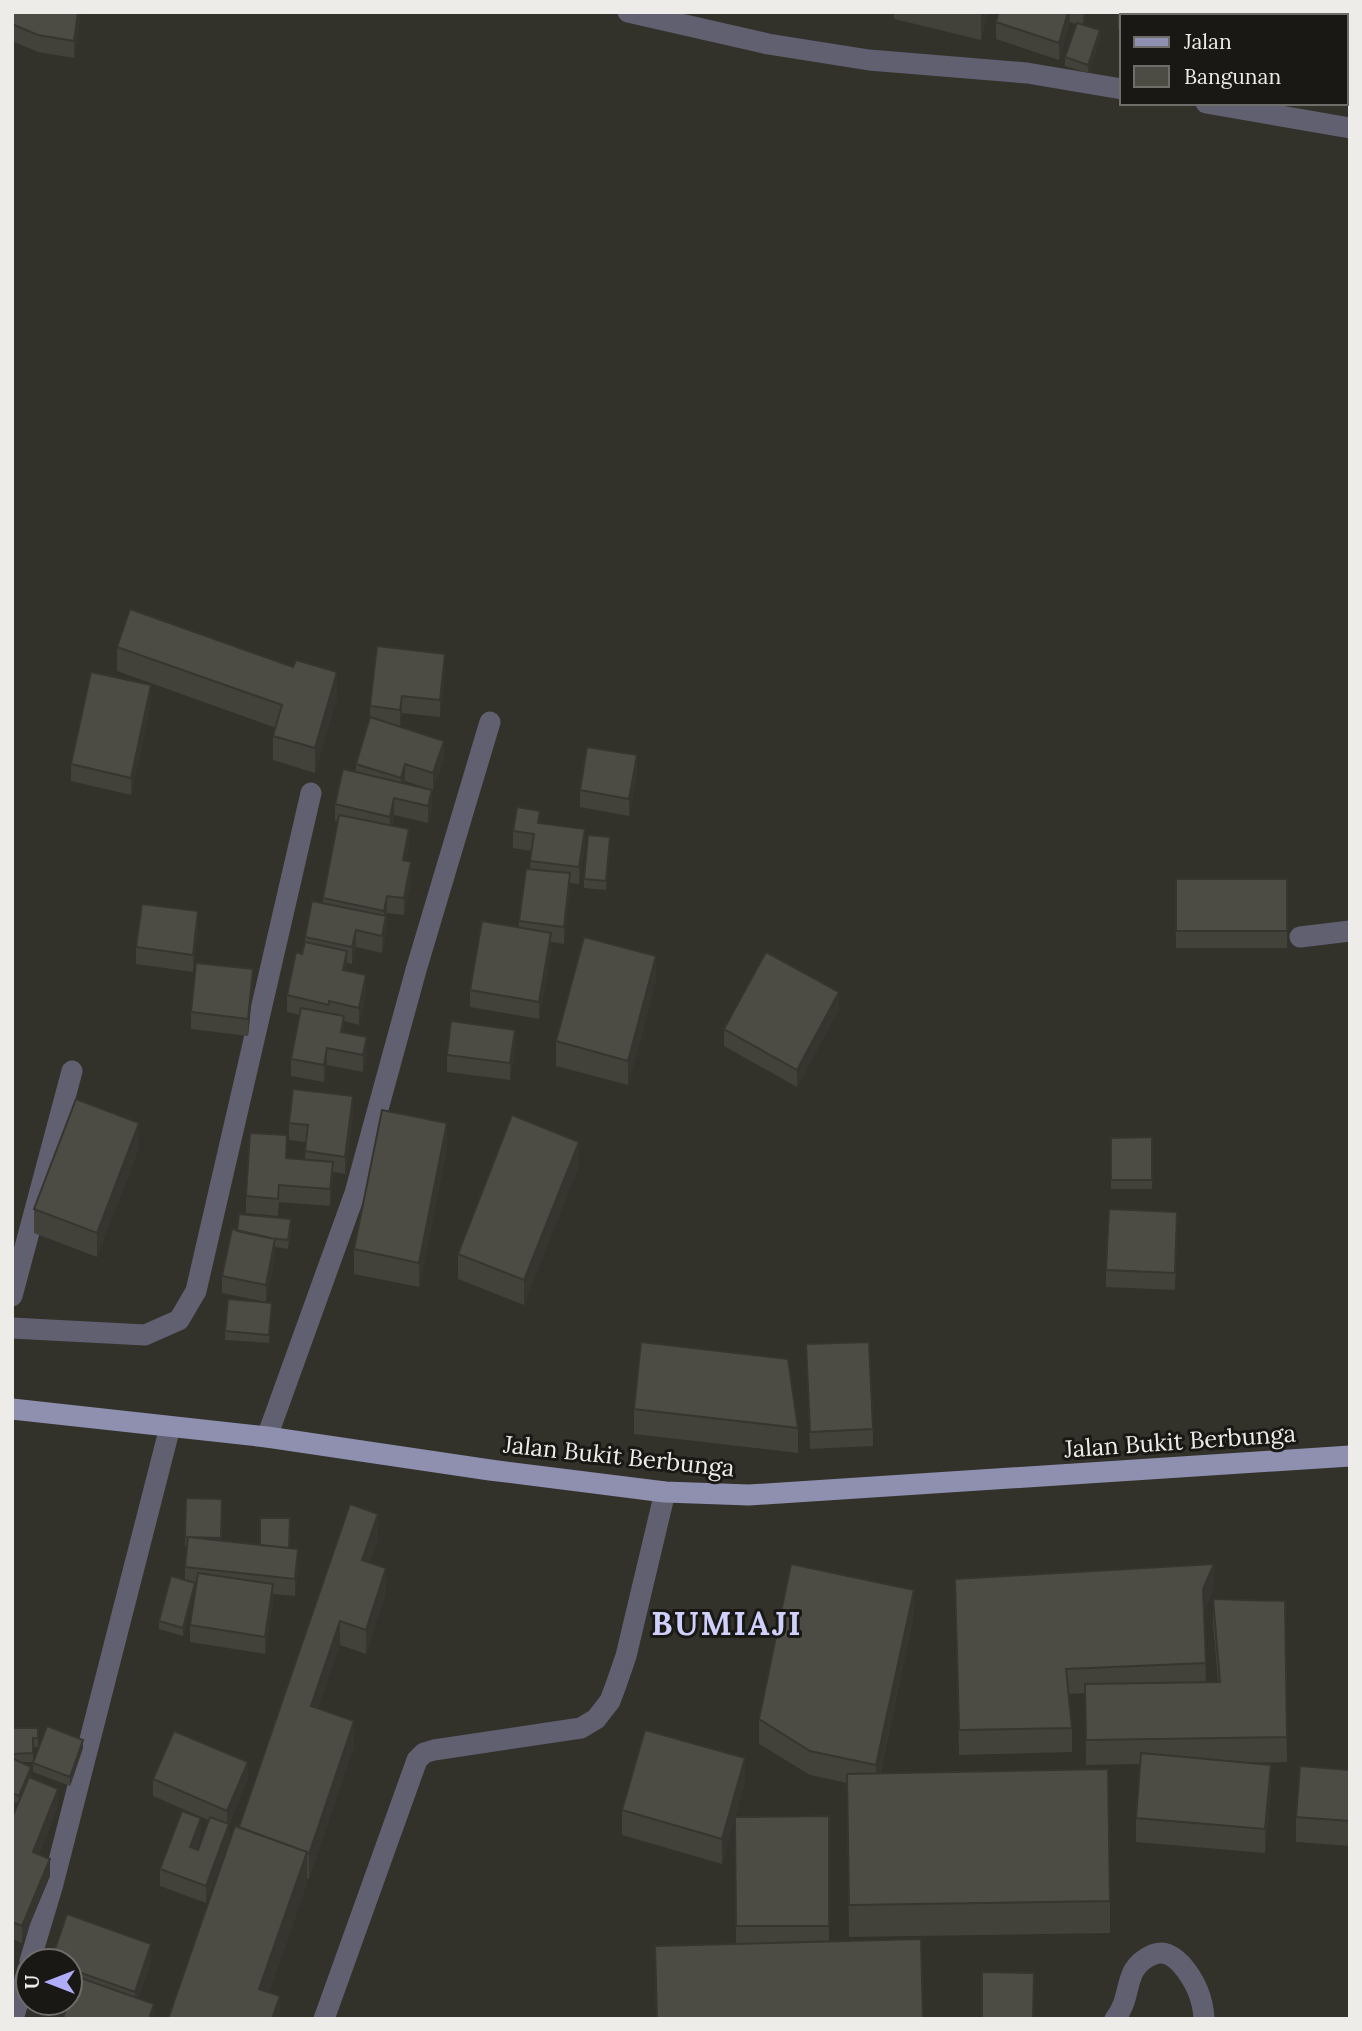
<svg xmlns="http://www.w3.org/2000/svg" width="1362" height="2031" font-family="Lora,serif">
  <rect width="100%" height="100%" fill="#32312a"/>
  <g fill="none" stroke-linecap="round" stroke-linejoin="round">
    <path stroke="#606071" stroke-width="21" d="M 12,1296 L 72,1071
      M 12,1328 L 145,1335 L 179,1320 L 196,1291 L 311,793
      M 324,2019 L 417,1760 L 424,1753 L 434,1750 L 581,1728 L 596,1719 L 610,1701 L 616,1685 L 626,1656 L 665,1492
      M 1115,2019 C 1134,1995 1121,1969 1152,1955 C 1164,1950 1172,1955 1181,1964 C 1195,1980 1203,1997 1204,2019"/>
    <path stroke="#606071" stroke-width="21" d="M 628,12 L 768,44 L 869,60 L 1027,73 L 1122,89
      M 1206,103 L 1350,128
      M 1300,937 L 1350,931
      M 267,1437 L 355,1193 L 416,970 L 490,722
      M 30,1961 L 53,1884 L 170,1427
      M 13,2019 L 28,1969"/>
    <path stroke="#8f8fb0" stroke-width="21" d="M 12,1409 L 267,1437 L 490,1470 L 665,1492 L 749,1495 L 1350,1456"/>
  </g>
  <path fill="#42413a" d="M 12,12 L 81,12 L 74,58 L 38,52 L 12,41 Z
    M 894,12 L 988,12 L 981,40 L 894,19 Z
    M 999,12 L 1087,12 L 1083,25 L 1100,39 L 1088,73 L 1065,66 L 1065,57 L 1076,24 L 1070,22 L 1059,60 L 996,39 L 996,22 Z
    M 1118,12 L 1152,12 L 1150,16 L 1122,16 L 1122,31 L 1118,29 Z
    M 117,647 L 337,697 L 315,773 L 273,760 L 273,736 L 276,728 L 117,671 Z
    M 445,671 L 440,717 L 402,713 L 400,727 L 444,758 L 433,790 L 405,781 L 404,783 L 432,807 L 428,823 L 394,815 L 392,826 L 409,846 L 406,860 L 411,879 L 404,915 L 387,913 L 386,933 L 382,953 L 356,947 L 352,964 L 347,963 L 346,971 L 366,992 L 359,1025 L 344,1021 L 344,1032 L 367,1054 L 363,1072 L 327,1065 L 324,1082 L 291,1076 L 291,1059 L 300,1015 L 287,1012 L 287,995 L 302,954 L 305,945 L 305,937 L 323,903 L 323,898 L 338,821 L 335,821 L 335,804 L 356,772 L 356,764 L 370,719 L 370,706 Z
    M 151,702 L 131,795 L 71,781 L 71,764 Z
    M 637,772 L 629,816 L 580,807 L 580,790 Z
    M 540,823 L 585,846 L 579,884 L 570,883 L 564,944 L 551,942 L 551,950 L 539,1019 L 470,1007 L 470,990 L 519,928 L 519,921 L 530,869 L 531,851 L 513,848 L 513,831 Z
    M 610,846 L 606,890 L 584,888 L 584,879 Z
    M 1176,879 L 1287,879 L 1287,948 L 1176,948 Z
    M 198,928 L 193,972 L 136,964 L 136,947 Z
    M 656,981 L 628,1085 L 556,1066 L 556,1041 Z
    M 253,986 L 248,1036 L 191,1029 L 191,1012 Z
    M 839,1009 L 797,1087 L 724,1046 L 724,1029 Z
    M 515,1047 L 510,1080 L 447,1072 L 447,1055 Z
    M 353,1113 L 345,1174 L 333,1172 L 330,1206 L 279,1202 L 278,1216 L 246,1213 L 246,1196 L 287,1158 L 305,1160 L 306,1142 L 289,1140 L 289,1123 Z
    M 1152,1137 L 1152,1189 L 1111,1189 L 1111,1138 Z
    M 139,1148 L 97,1257 L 34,1233 L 34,1209 Z
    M 447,1148 L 419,1287 L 354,1274 L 354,1249 Z
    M 579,1166 L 524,1305 L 458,1279 L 458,1254 Z
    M 291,1228 L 288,1249 L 275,1247 L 275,1256 L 266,1302 L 222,1293 L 222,1276 L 237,1231 Z
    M 1177,1229 L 1175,1290 L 1106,1287 L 1106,1270 Z
    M 272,1311 L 269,1343 L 225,1340 L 225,1331 Z
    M 806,1344 L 873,1429 L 873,1446 L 810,1449 Z
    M 634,1409 L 798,1428 L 798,1453 L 634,1434 Z
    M 186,1498 L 222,1499 L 221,1541 L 289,1548 L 298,1566 L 295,1596 L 273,1594 L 273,1601 L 265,1654 L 190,1642 L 190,1625 L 196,1585 L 195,1585 L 195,1591 L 183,1636 L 159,1629 L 159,1621 L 185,1580 L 185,1567 L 187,1546 L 185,1546 Z
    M 378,1539 L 370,1562 L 386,1593 L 366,1654 L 340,1645 L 318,1708 L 354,1746 L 309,1879 L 307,1878 L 307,1883 L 269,1993 L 280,2019 L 168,2019 L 239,1827 Z
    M 955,1579 L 1214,1589 L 1204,1611 L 1206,1682 L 1218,1682 L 1213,1624 L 1213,1599 L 1285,1601 L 1287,1762 L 1245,1763 L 1271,1790 L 1265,1853 L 1136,1842 L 1136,1818 L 1140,1764 L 1086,1765 L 1085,1693 L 1069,1694 L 1072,1728 L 1072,1752 L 959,1755 Z
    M 914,1615 L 880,1774 L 1110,1901 L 1110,1933 L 849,1937 L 847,1783 L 810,1775 L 759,1744 L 759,1719 Z
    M 13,1728 L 38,1728 L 38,1747 L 33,1747 L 33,1761 L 83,1748 L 70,1786 L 33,1772 L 33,1762 L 22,1762 L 31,1775 L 31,1777 L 58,1806 L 39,1854 L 50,1876 L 22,1943 L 12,1939 L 12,1818 L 18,1804 L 12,1801 Z
    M 1350,1770 L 1350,1846 L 1296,1842 L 1296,1817 Z
    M 153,1779 L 248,1779 L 229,1824 L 229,1841 L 206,1903 L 160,1886 L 160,1869 L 201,1835 L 196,1849 L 198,1850 L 208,1820 L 153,1796 Z
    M 745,1783 L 735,1817 L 829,1816 L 829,1941 L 923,2019 L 656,2019 L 655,1946 L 736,1944 L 735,1817 L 722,1864 L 622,1835 L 622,1810 Z
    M 70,1961 L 151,1961 L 138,1999 L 154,2019 L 63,2019 L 74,1988 L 70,1986 Z"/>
  <path fill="#363530" d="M 78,12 L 81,12 L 74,58 L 74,41 Z
    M 982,12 L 988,12 L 981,40 L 981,15 Z
    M 1068,12 L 1070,12 L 1070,22 L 1059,60 L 1059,43 Z
    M 1083,12 L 1087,12 L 1083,26 Z
    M 1144,12 L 1152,12 L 1150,16 L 1142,16 Z
    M 1100,30 L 1100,39 L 1088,73 L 1088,65 Z
    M 445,654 L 445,671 L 440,717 L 440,700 Z
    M 337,672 L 337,697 L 315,773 L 315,748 Z
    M 151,685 L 151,702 L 131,795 L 131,778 Z
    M 402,696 L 402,713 L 400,727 L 400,710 Z
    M 444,741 L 444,758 L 433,790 L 433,773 Z
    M 637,755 L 637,772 L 629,816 L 629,799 Z
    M 405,764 L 405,781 L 401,795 L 401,778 Z
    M 432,790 L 432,807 L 428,823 L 428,806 Z
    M 394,798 L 394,815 L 390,834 L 390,817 Z
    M 409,829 L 409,846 L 403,877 L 403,860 Z
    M 585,829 L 585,846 L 579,884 L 579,867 Z
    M 411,862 L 411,879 L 404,915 L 404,898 Z
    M 570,873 L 570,890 L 564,944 L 564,927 Z
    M 387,896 L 386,933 L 382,953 L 384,911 Z
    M 198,911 L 198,928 L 193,972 L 193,955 Z
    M 356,930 L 356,947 L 352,964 L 352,947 Z
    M 551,933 L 551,950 L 539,1019 L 539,1002 Z
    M 347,951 L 347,968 L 343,987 L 343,970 Z
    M 656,956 L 656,981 L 628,1085 L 628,1061 Z
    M 253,969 L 253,986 L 248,1036 L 248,1019 Z
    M 366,975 L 366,992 L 359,1025 L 359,1008 Z
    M 839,992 L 839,1009 L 797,1087 L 797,1070 Z
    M 344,1016 L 344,1033 L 341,1032 Z
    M 515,1030 L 515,1047 L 510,1080 L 510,1063 Z
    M 367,1037 L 367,1054 L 363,1072 L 363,1055 Z
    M 327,1048 L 327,1065 L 324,1082 L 324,1065 Z
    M 353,1096 L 353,1113 L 345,1174 L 345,1157 Z
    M 139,1123 L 139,1148 L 97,1257 L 97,1233 Z
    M 447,1123 L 447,1148 L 419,1287 L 419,1263 Z
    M 579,1142 L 579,1166 L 524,1305 L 524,1280 Z
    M 333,1162 L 333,1179 L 330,1206 L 330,1189 Z
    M 275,1239 L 275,1256 L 266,1302 L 266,1285 Z
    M 378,1514 L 378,1539 L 362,1584 L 362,1560 Z
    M 298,1549 L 298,1566 L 295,1596 L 295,1579 Z
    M 1214,1564 L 1214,1589 L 1203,1613 L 1203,1589 Z
    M 386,1568 L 386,1593 L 366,1654 L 366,1630 Z
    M 195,1583 L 195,1591 L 183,1636 L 183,1628 Z
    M 273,1584 L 273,1601 L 265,1654 L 265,1637 Z
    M 914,1590 L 914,1615 L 876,1790 L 876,1765 Z
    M 340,1621 L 340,1645 L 311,1730 L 311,1706 Z
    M 354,1721 L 354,1746 L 309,1879 L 309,1854 Z
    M 83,1740 L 83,1748 L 70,1786 L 70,1777 Z
    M 745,1758 L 745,1783 L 722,1864 L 722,1839 Z
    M 248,1762 L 248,1779 L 227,1828 L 227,1811 Z
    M 1271,1765 L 1271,1790 L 1265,1853 L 1265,1829 Z
    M 31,1767 L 31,1775 L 19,1804 L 19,1796 Z
    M 58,1789 L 58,1806 L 33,1869 L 33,1852 Z
    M 201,1818 L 201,1835 L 190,1864 L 190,1847 Z
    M 229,1824 L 229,1841 L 206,1903 L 206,1886 Z
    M 307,1852 L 307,1883 L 260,2019 L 259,1989 Z
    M 50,1859 L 50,1876 L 22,1943 L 22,1926 Z
    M 151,1944 L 151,1961 L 135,2009 L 135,1992 Z
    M 280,1996 L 280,2019 L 272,2019 Z
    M 154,2004 L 154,2019 L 149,2019 Z"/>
  <path fill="#4d4c44" stroke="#363530" stroke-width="2" d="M 12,12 L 78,12 L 74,41 L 38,35 L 12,24 Z
    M 999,12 L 1068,12 L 1059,43 L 996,22 Z
    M 1118,12 L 1144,12 L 1142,16 L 1125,16 Z
    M 1077,23 L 1100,30 L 1088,65 L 1065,57 Z
    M 130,609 L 293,667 L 296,660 L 337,672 L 315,748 L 273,736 L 282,705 L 117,647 Z
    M 377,646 L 445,654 L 440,700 L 402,696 L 400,710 L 370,706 Z
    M 91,672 L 151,685 L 131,778 L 71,764 Z
    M 370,717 L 444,741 L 433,773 L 405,764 L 401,778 L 356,764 Z
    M 587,747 L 637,755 L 629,799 L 580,790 Z
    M 343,769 L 432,790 L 428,806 L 394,798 L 390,817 L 335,804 Z
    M 517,807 L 540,811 L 538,823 L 585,829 L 579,867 L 530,861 L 534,834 L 513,831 Z
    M 339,815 L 409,829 L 403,860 L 411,862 L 404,898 L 387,896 L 384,911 L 323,898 Z
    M 588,835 L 610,837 L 606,881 L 584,879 Z
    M 526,869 L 570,873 L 564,927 L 519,921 Z
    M 1176,879 L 1287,879 L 1287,931 L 1176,931 Z
    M 312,901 L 386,916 L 382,936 L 356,930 L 352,947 L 305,937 Z
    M 142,904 L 198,911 L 193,955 L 136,947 Z
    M 482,921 L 551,933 L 539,1002 L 470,990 Z
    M 584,937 L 656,956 L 628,1061 L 556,1041 Z
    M 305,942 L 347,951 L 343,970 L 366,975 L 359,1008 L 329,1001 L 329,1005 L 287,995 L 296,952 L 302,954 Z
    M 766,952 L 839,992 L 797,1070 L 724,1029 Z
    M 196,963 L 253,969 L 248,1019 L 191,1012 Z
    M 301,1008 L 344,1016 L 341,1032 L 367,1037 L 363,1055 L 327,1048 L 324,1065 L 291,1059 Z
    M 451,1021 L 515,1030 L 510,1063 L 447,1055 Z
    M 293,1089 L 353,1096 L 345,1157 L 305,1151 L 308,1125 L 289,1123 Z
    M 76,1099 L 139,1123 L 97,1233 L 34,1209 Z
    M 382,1110 L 447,1123 L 419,1263 L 354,1249 Z
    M 512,1115 L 579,1142 L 524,1280 L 458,1254 Z
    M 250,1133 L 287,1135 L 286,1158 L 333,1162 L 330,1189 L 279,1185 L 278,1199 L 246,1196 Z
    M 1152,1137 L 1152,1180 L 1111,1180 L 1111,1138 Z
    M 1109,1209 L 1177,1212 L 1175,1273 L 1106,1270 Z
    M 239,1214 L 291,1219 L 288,1240 L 269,1238 L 237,1231 Z
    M 232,1229 L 275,1239 L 266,1285 L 222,1276 Z
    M 228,1299 L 272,1303 L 269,1335 L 225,1331 Z
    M 641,1342 L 788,1359 L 798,1428 L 634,1409 Z
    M 869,1342 L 873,1429 L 810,1432 L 806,1344 Z
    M 186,1498 L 222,1499 L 221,1538 L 185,1537 Z
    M 350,1504 L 378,1514 L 362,1560 L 386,1568 L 366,1630 L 340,1621 L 311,1706 L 354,1721 L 309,1854 L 307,1854 L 307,1852 L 239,1827 Z
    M 260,1518 L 290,1518 L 289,1548 L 260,1545 Z
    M 188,1537 L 298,1549 L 295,1579 L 185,1567 Z
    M 791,1564 L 914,1590 L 876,1765 L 810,1751 L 759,1719 Z
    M 1214,1564 L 1203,1589 L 1206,1663 L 1066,1669 L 1072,1728 L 959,1730 L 955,1579 Z
    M 198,1573 L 273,1584 L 265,1637 L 190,1625 Z
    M 171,1576 L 195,1583 L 183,1628 L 159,1621 Z
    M 1213,1599 L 1285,1601 L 1287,1737 L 1086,1740 L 1085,1684 L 1220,1682 Z
    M 47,1726 L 83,1740 L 70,1777 L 33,1763 Z
    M 13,1728 L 38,1728 L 38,1738 L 33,1738 L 33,1753 L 13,1754 Z
    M 645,1730 L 745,1758 L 722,1839 L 622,1810 Z
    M 174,1731 L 248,1762 L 227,1811 L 153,1779 Z
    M 1141,1753 L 1271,1765 L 1265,1829 L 1136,1818 Z
    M 12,1758 L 31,1767 L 19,1796 L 12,1793 Z
    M 1300,1766 L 1350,1770 L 1350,1821 L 1296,1817 Z
    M 1108,1769 L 1110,1901 L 849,1905 L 847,1774 Z
    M 29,1777 L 58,1789 L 33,1852 L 50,1859 L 22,1926 L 12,1922 L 12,1818 Z
    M 182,1811 L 201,1818 L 190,1847 L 198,1850 L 210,1817 L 229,1824 L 206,1886 L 160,1869 Z
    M 829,1816 L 829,1926 L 736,1926 L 735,1817 Z
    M 235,1826 L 307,1852 L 259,1989 L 280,1996 L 272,2019 L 168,2019 Z
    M 67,1914 L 151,1944 L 135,1992 L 70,1969 L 70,1961 L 51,1961 Z
    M 921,1939 L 923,2019 L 657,2019 L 655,1946 Z
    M 982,1972 L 1034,1973 L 1033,2019 L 982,2019 Z
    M 78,1977 L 154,2004 L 149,2019 L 67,2019 L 63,2017 L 69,2003 L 70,2003 L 70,1999 Z"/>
  <g text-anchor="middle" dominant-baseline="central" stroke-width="6" stroke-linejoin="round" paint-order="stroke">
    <g font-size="24" fill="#edece8" stroke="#191815">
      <text transform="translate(1180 1441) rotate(-4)">Jalan Bukit Berbunga</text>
      <text transform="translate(619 1456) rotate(6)">Jalan Bukit Berbunga</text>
    </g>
    <g font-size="32" font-weight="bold" letter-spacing="2" fill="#d0d0fc" stroke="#191815">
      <text x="727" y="1623">BUMIAJI</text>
    </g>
  </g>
  <rect width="1362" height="2031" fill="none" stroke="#edece8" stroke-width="28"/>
  <rect x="1120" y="14" width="228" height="91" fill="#191815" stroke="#6e6d69" stroke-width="2"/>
  <rect x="1134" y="37" width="35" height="10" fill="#8f8fb0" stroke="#6e6d69" stroke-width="2"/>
  <text x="1184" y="49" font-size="21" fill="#edece8">Jalan</text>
  <rect x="1134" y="66" width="35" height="21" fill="#4d4c44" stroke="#6e6d69" stroke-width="2"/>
  <text x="1184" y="84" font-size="21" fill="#edece8">Bangunan</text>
  <g transform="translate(49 1982) rotate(270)"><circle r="33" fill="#191815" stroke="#6e6d69" stroke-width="2"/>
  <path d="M0-5L12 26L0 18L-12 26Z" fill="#b0aefa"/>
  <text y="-10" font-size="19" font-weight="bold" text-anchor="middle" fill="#edece8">U</text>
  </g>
</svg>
